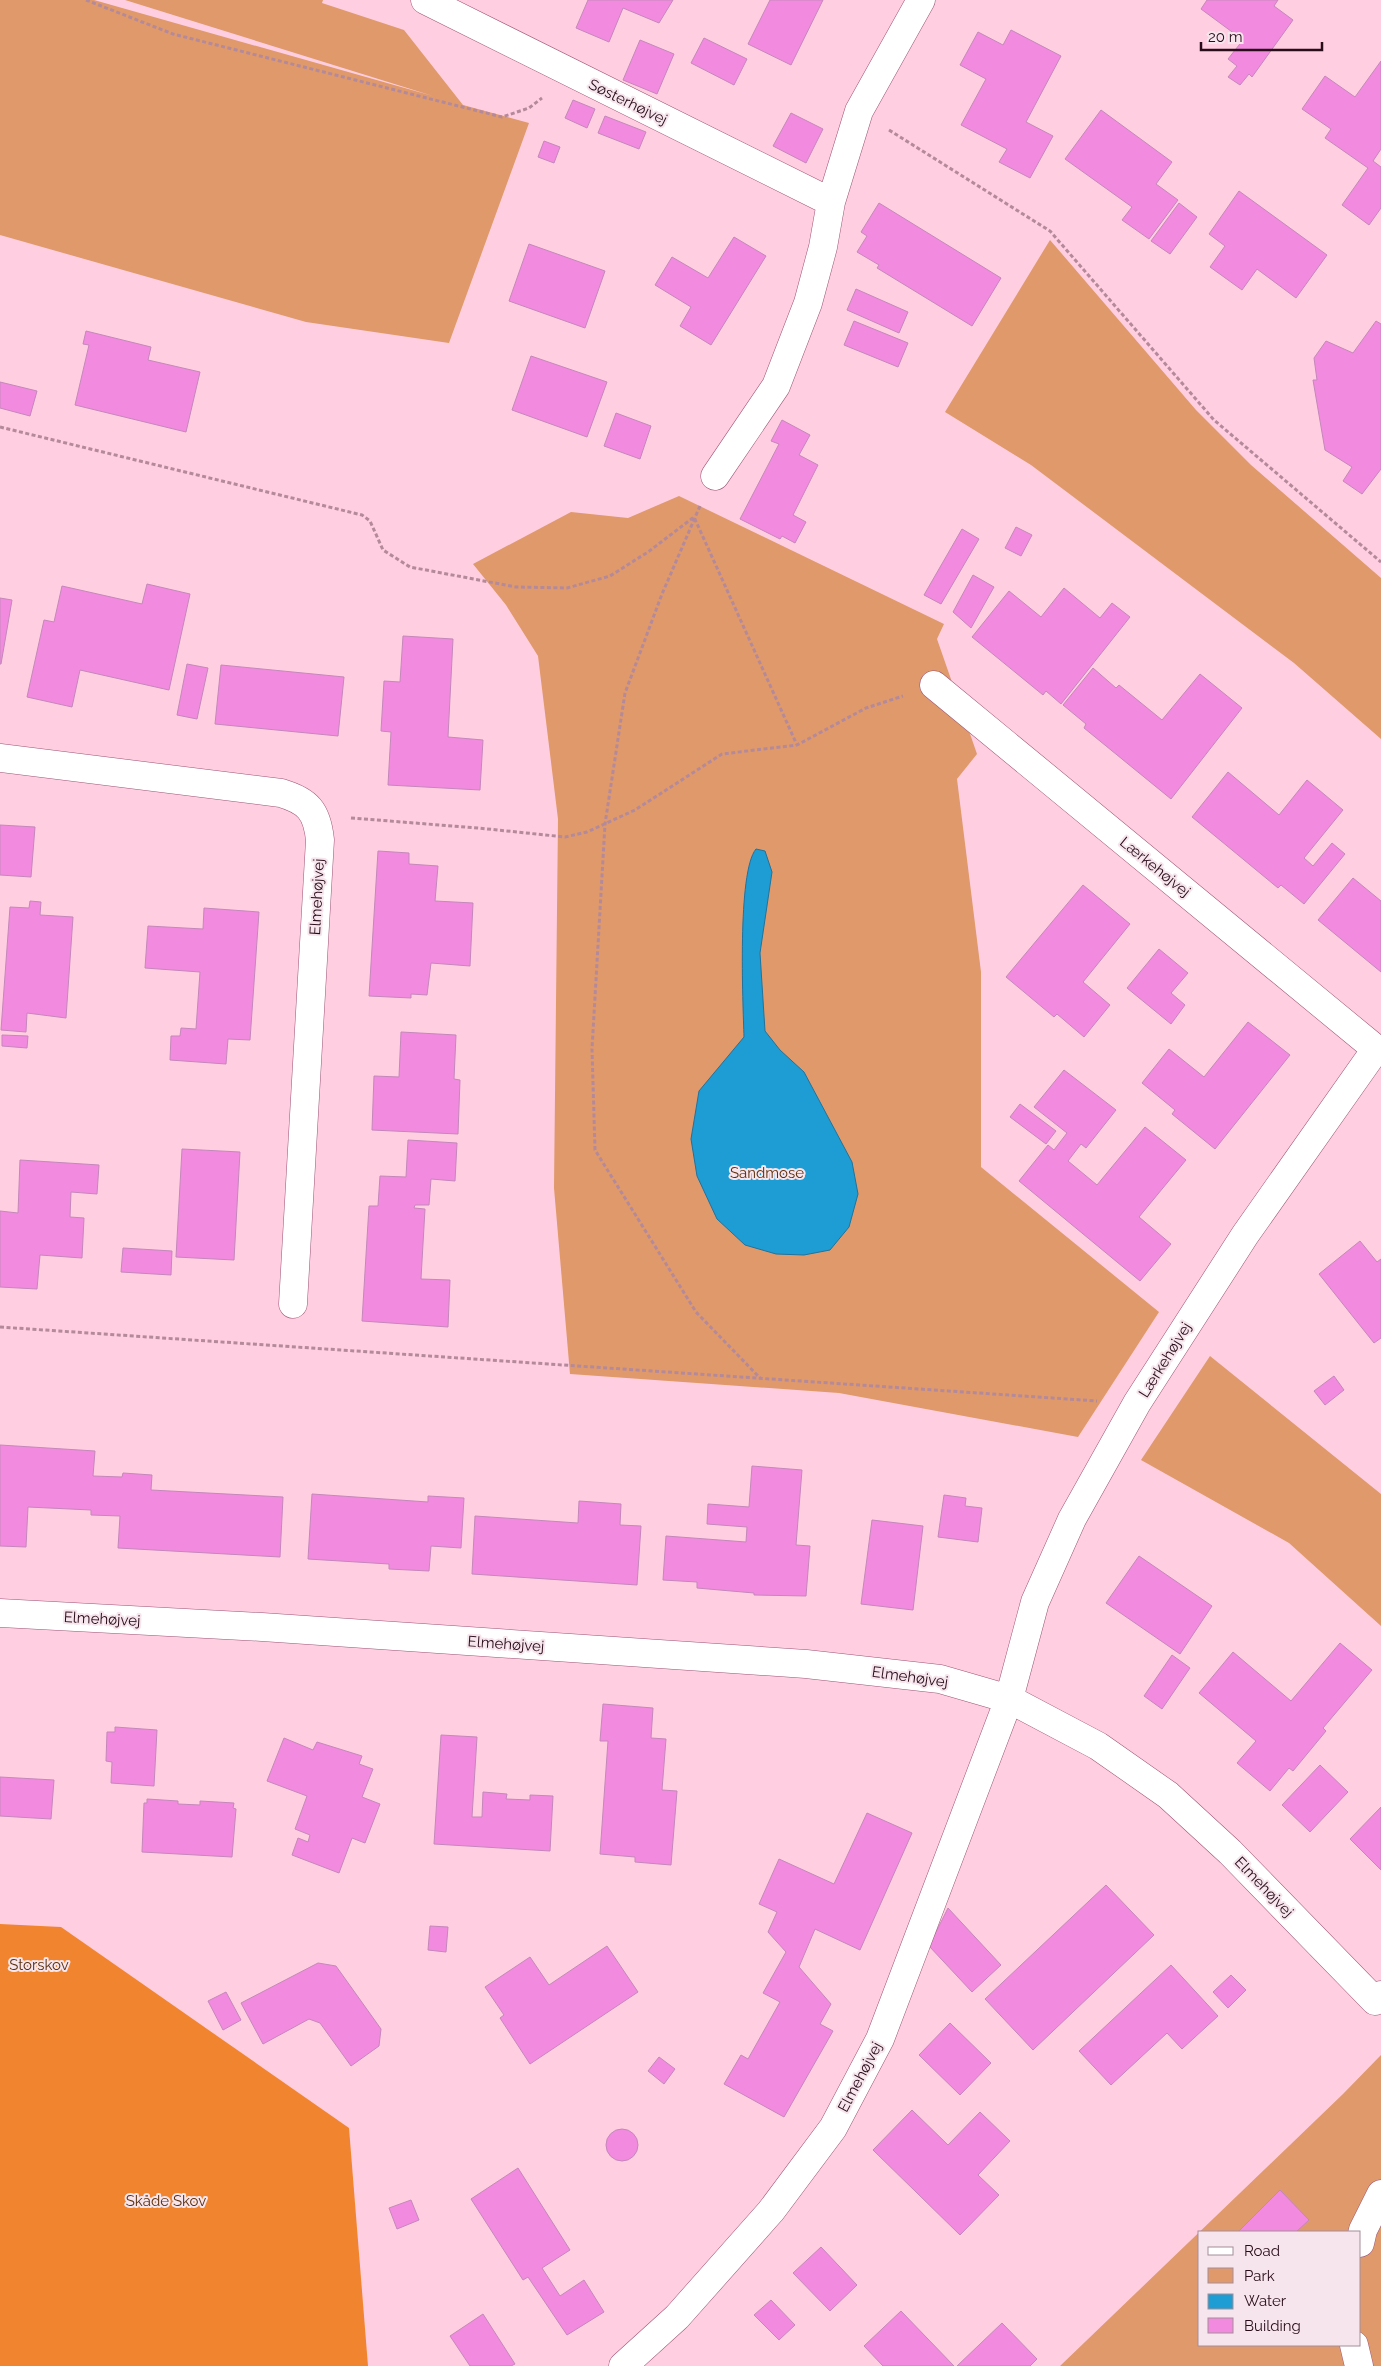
<svg xmlns="http://www.w3.org/2000/svg" width="1381" height="2366" font-family="Raleway,sans-serif">
  <rect width="100%" height="100%" fill="#ffcee0"/>
  <path fill="#e0996b" fill-rule="evenodd" d="M 0,0 L 94,0 L 433,96 L 125,0 L 323,0 L 322,3 L 404,30 L 463,105 L 529,123 L 449,343 L 306,322 L 0,235 Z
    M 1050,240 L 1196,410 L 1251,465 L 1381,578 L 1381,739 L 1294,663 L 1031,465 L 945,412 Z
    M 679,496 L 944,624 L 937,639 L 977,754 L 957,779 L 981,972 L 981,1167 L 1159,1312 L 1078,1437 L 839,1393 L 570,1374 L 554,1188 L 558,819 L 538,656 L 506,605 L 473,564 L 571,512 L 628,518 Z
    M 1210,1356 L 1381,1494 L 1381,1626 L 1289,1543 L 1141,1460 Z
    M 1381,2055 L 1381,2366 L 1060,2366 L 1343,2094 ZM 1200,2232 L 1360,2232 L 1360,2345 L 1200,2345 Z"/>
  <path fill="#f1842f" d="M 0,1924 L 61,1927 L 349,2128 L 368,2366 L 0,2366 Z"/>
  <path fill="#1e9dd4" stroke="#21729c" d="M 756,849 L 765,851 L 772,872 L 760,953 L 765,1031 L 780,1050 L 804,1072 L 852,1162 L 858,1194 L 849,1227 L 830,1250 L 804,1255 L 776,1254 L 745,1245 L 717,1219 L 697,1176 L 691,1139 L 699,1091 L 744,1037 C 743,1003 737,872 756,849 Z"/>
  <path fill="#f28be0" stroke="#c587ba" d="M 588,0 L 673,0 L 659,23 L 623,8 L 609,42 L 576,28 Z
    M 770,0 L 823,0 L 791,65 L 748,44 Z
    M 1207,0 L 1278,0 L 1274,6 L 1293,20 L 1252,77 L 1249,74 L 1240,85 L 1228,77 L 1237,66 L 1228,59 L 1243,40 L 1201,9 Z
    M 1011,30 L 1061,56 L 1026,122 L 1053,136 L 1030,178 L 999,162 L 1007,149 L 961,125 L 986,79 L 960,65 L 978,32 L 1003,45 Z
    M 704,38 L 747,59 L 734,85 L 691,63 Z
    M 640,40 L 674,54 L 657,94 L 623,80 Z
    M 1381,61 L 1381,149 L 1373,161 L 1381,167 L 1381,208 L 1369,225 L 1342,205 L 1368,168 L 1325,138 L 1331,129 L 1302,109 L 1325,76 L 1355,97 Z
    M 573,100 L 595,109 L 587,128 L 565,118 Z
    M 1101,110 L 1172,162 L 1156,184 L 1178,200 L 1149,239 L 1122,220 L 1132,207 L 1065,159 Z
    M 791,113 L 823,129 L 806,163 L 773,146 Z
    M 605,116 L 646,132 L 639,149 L 598,133 Z
    M 544,141 L 560,147 L 554,163 L 538,157 Z
    M 1239,191 L 1327,255 L 1296,298 L 1257,269 L 1242,290 L 1210,267 L 1225,246 L 1209,234 Z
    M 879,203 L 1001,278 L 972,326 L 877,268 L 879,265 L 857,252 L 867,236 L 861,232 Z
    M 1179,203 L 1197,217 L 1170,254 L 1151,241 Z
    M 734,237 L 766,256 L 711,345 L 680,326 L 691,307 L 655,285 L 672,257 L 708,278 Z
    M 529,244 L 605,271 L 585,328 L 509,301 Z
    M 856,289 L 908,312 L 899,333 L 847,310 Z
    M 854,321 L 908,343 L 898,367 L 844,345 Z
    M 1376,321 L 1381,324 L 1381,469 L 1362,494 L 1343,481 L 1352,467 L 1325,450 L 1313,380 L 1317,380 L 1314,358 L 1326,341 L 1353,353 Z
    M 86,331 L 151,347 L 148,360 L 200,372 L 186,432 L 75,405 L 89,345 L 83,344 Z
    M 531,356 L 607,382 L 587,437 L 512,410 Z
    M 0,382 L 37,391 L 30,416 L 0,408 Z
    M 616,413 L 651,426 L 640,459 L 604,446 Z
    M 782,420 L 810,435 L 799,455 L 818,465 L 793,515 L 806,522 L 795,543 L 782,536 L 780,539 L 740,519 L 779,444 L 771,441 Z
    M 1016,527 L 1032,535 L 1021,556 L 1005,548 Z
    M 962,529 L 979,539 L 941,604 L 924,595 Z
    M 973,575 L 994,587 L 971,628 L 953,612 Z
    M 147,584 L 190,594 L 169,690 L 80,670 L 72,707 L 27,697 L 44,620 L 54,622 L 62,586 L 142,604 Z
    M 1064,588 L 1100,618 L 1112,603 L 1130,617 L 1061,704 L 1046,691 L 1043,695 L 972,637 L 1009,591 L 1041,617 Z
    M 0,598 L 12,600 L 1,664 L 0,664 Z
    M 403,636 L 453,639 L 448,737 L 483,740 L 480,790 L 388,785 L 391,732 L 381,731 L 384,681 L 400,682 Z
    M 187,664 L 208,668 L 197,719 L 177,715 Z
    M 221,665 L 344,677 L 338,736 L 215,724 Z
    M 1093,668 L 1116,688 L 1119,685 L 1162,720 L 1200,674 L 1242,708 L 1171,799 L 1084,728 L 1086,724 L 1063,705 Z
    M 1228,772 L 1279,815 L 1307,780 L 1343,810 L 1304,858 L 1313,866 L 1332,843 L 1345,854 L 1304,904 L 1281,885 L 1278,888 L 1192,817 Z
    M 0,825 L 35,827 L 31,877 L 0,875 Z
    M 378,851 L 409,853 L 409,864 L 438,866 L 435,901 L 473,903 L 470,966 L 431,963 L 427,995 L 411,994 L 411,998 L 369,996 Z
    M 1353,878 L 1381,901 L 1381,972 L 1318,920 Z
    M 1083,885 L 1130,924 L 1083,982 L 1110,1005 L 1084,1037 L 1057,1014 L 1054,1017 L 1006,977 Z
    M 30,901 L 41,902 L 40,915 L 73,917 L 66,1018 L 27,1013 L 26,1032 L 1,1030 L 10,907 L 29,908 Z
    M 204,908 L 259,912 L 250,1040 L 228,1039 L 226,1064 L 170,1060 L 171,1036 L 180,1036 L 181,1028 L 196,1029 L 200,972 L 145,968 L 148,926 L 203,929 Z
    M 1159,949 L 1188,973 L 1171,993 L 1185,1005 L 1171,1024 L 1127,988 Z
    M 1248,1022 L 1290,1055 L 1215,1149 L 1172,1114 L 1175,1110 L 1142,1083 L 1169,1049 L 1204,1077 Z
    M 401,1032 L 456,1035 L 454,1079 L 460,1080 L 458,1134 L 372,1130 L 374,1076 L 399,1077 Z
    M 2,1035 L 28,1036 L 27,1048 L 2,1046 Z
    M 1064,1070 L 1116,1110 L 1086,1148 L 1081,1144 L 1068,1161 L 1097,1185 L 1145,1127 L 1186,1160 L 1139,1217 L 1171,1244 L 1140,1281 L 1019,1181 L 1048,1145 L 1054,1150 L 1067,1133 L 1034,1107 Z
    M 1020,1104 L 1056,1131 L 1046,1144 L 1010,1117 Z
    M 408,1140 L 457,1143 L 455,1181 L 431,1179 L 429,1205 L 415,1205 L 414,1208 L 425,1209 L 421,1279 L 450,1280 L 448,1327 L 362,1321 L 369,1206 L 378,1206 L 380,1176 L 406,1177 Z
    M 182,1149 L 240,1152 L 234,1260 L 176,1257 Z
    M 20,1160 L 99,1165 L 97,1194 L 71,1192 L 70,1217 L 84,1218 L 82,1258 L 40,1255 L 37,1289 L 0,1287 L 0,1211 L 18,1213 Z
    M 1360,1241 L 1377,1262 L 1381,1259 L 1381,1338 L 1374,1343 L 1319,1274 Z
    M 123,1248 L 172,1251 L 171,1275 L 121,1272 Z
    M 1334,1376 L 1344,1390 L 1325,1405 L 1314,1391 Z
    M 0,1445 L 95,1451 L 93,1476 L 122,1477 L 123,1473 L 152,1475 L 151,1490 L 283,1497 L 280,1557 L 118,1548 L 120,1516 L 91,1515 L 91,1510 L 28,1507 L 26,1547 L 0,1546 Z
    M 752,1466 L 802,1470 L 796,1545 L 810,1546 L 806,1596 L 754,1595 L 754,1593 L 697,1588 L 697,1582 L 663,1580 L 666,1536 L 746,1542 L 747,1527 L 707,1524 L 708,1504 L 749,1507 Z
    M 312,1494 L 428,1502 L 428,1496 L 464,1498 L 461,1548 L 431,1546 L 429,1571 L 389,1569 L 389,1564 L 308,1559 Z
    M 944,1495 L 966,1498 L 965,1506 L 982,1508 L 978,1542 L 938,1537 Z
    M 579,1501 L 621,1504 L 620,1525 L 641,1526 L 637,1585 L 472,1574 L 475,1516 L 578,1523 Z
    M 872,1520 L 923,1526 L 913,1610 L 861,1604 Z
    M 1139,1556 L 1212,1606 L 1180,1654 L 1106,1603 Z
    M 1340,1643 L 1372,1670 L 1323,1728 L 1326,1731 L 1293,1771 L 1289,1768 L 1270,1791 L 1237,1763 L 1256,1741 L 1199,1693 L 1233,1652 L 1291,1701 Z
    M 1172,1655 L 1190,1668 L 1162,1709 L 1144,1696 Z
    M 603,1704 L 653,1708 L 651,1738 L 666,1739 L 662,1790 L 677,1791 L 671,1865 L 635,1862 L 635,1857 L 600,1854 L 608,1741 L 600,1741 Z
    M 115,1727 L 157,1730 L 154,1786 L 111,1783 L 112,1762 L 106,1761 L 107,1732 L 115,1732 Z
    M 441,1735 L 477,1737 L 472,1817 L 482,1817 L 483,1792 L 507,1794 L 506,1799 L 530,1800 L 530,1795 L 553,1796 L 550,1851 L 434,1844 Z
    M 284,1738 L 313,1750 L 317,1742 L 362,1756 L 359,1764 L 373,1769 L 362,1797 L 380,1804 L 365,1843 L 352,1838 L 339,1873 L 292,1855 L 298,1838 L 308,1842 L 310,1835 L 295,1829 L 307,1796 L 267,1781 Z
    M 1320,1765 L 1348,1792 L 1310,1832 L 1282,1805 Z
    M 0,1777 L 54,1780 L 51,1819 L 0,1816 Z
    M 147,1799 L 178,1801 L 178,1804 L 200,1805 L 200,1801 L 234,1803 L 233,1808 L 236,1809 L 232,1857 L 142,1852 L 144,1803 L 147,1803 Z
    M 1381,1807 L 1381,1870 L 1350,1839 Z
    M 867,1813 L 912,1833 L 860,1950 L 815,1929 L 799,1967 L 831,2004 L 820,2024 L 833,2031 L 784,2117 L 724,2084 L 741,2055 L 748,2059 L 780,2002 L 763,1993 L 786,1952 L 768,1932 L 777,1912 L 759,1904 L 779,1859 L 834,1884 Z
    M 1106,1885 L 1154,1935 L 1033,2050 L 985,1999 Z
    M 948,1908 L 1001,1965 L 972,1992 L 929,1946 Z
    M 430,1926 L 448,1927 L 446,1952 L 428,1950 Z
    M 607,1946 L 638,1992 L 530,2064 L 500,2018 L 504,2015 L 485,1987 L 530,1957 L 549,1985 Z
    M 318,1963 L 336,1966 L 381,2029 L 379,2046 L 351,2066 L 320,2023 L 309,2019 L 263,2044 L 241,2003 Z
    M 1171,1965 L 1218,2016 L 1182,2049 L 1167,2033 L 1111,2085 L 1079,2051 Z
    M 1231,1975 L 1246,1990 L 1228,2008 L 1213,1992 Z
    M 226,1992 L 241,2020 L 223,2030 L 208,2001 Z
    M 950,2023 L 991,2063 L 960,2095 L 919,2055 Z
    M 659,2057 L 675,2069 L 664,2084 L 648,2071 Z
    M 912,2110 L 948,2145 L 980,2112 L 1010,2141 L 978,2175 L 999,2195 L 960,2235 L 873,2150 Z
    M606 2145a16 16 0 1 1 32 0a16 16 0 1 1-32 0Z
    M 518,2168 L 570,2250 L 542,2268 L 560,2296 L 584,2280 L 604,2312 L 567,2335 L 528,2277 L 523,2280 L 471,2199 Z
    M 1280,2190 L 1309,2220 L 1296,2232 L 1238,2232 Z
    M 411,2200 L 419,2220 L 397,2229 L 389,2208 Z
    M 821,2247 L 857,2285 L 830,2311 L 793,2273 Z
    M 771,2300 L 795,2325 L 779,2340 L 754,2315 Z
    M 901,2311 L 954,2366 L 883,2366 L 864,2346 Z
    M 483,2314 L 515,2364 L 511,2366 L 470,2366 L 450,2336 Z
    M 1002,2323 L 1037,2359 L 1030,2366 L 957,2366 Z"/>
  <g fill="none" stroke-linecap="round" stroke-linejoin="round">
    <defs>
      <path id="minor" d="M 425,0 L 831,202
        M 715,476 L 776,386 L 808,303 L 823,247 L 831,202 L 859,111 L 921,0
        M 0,758 L 281,793 C 308,801 317,811 320,840 L 293,1304
        M 0,1613 L 262,1627 L 806,1664 L 940,1679 L 1009,1699 L 1098,1746 L 1168,1795 L 1230,1852 L 1375,2001 L 1381,1995
        M 1360,2243 L 1363,2230 L 1381,2194
        M 1354,2345 L 1359,2366
        M 623,2366 L 677,2317 L 771,2211 L 833,2128 L 880,2039 L 1009,1699 L 1035,1602 L 1072,1519 L 1137,1403 L 1245,1235 L 1376,1049 L 934,685"/>
    </defs>
    <use href="#minor" stroke="#9c5574" stroke-width="29"/>
    <path stroke="#b48a9a" stroke-width="3" stroke-dasharray="4 2.5" stroke-linecap="butt" d="M 86,0 L 173,34 L 502,117 L 529,108 L 542,98
      M 889,130 L 1050,231 L 1214,420 L 1381,562
      M 0,427 L 362,515 L 370,521 L 383,550 L 410,567 L 516,587 L 567,588 L 610,576 L 648,552 L 694,517 L 797,745
      M 700,506 L 662,594 L 625,693 L 605,824 L 592,1049 L 595,1150 L 696,1312 L 760,1378
      M 351,818 L 478,828 L 565,837 L 587,832 L 635,810 L 722,754 L 797,745 L 866,708 L 903,696
      M 0,1327 L 1097,1401"/>
    <use href="#minor" stroke="#fff" stroke-width="28"/>
  </g>
  <g text-anchor="middle" dominant-baseline="central" stroke-width="4" stroke-linejoin="round" paint-order="stroke">
    <g font-size="15" fill="#280c19" stroke="#f6e5ec">
      <text transform="translate(628 102) rotate(26)">Søsterhøjvej</text>
      <text transform="translate(1155 867) rotate(39)">Lærkehøjvej</text>
      <text transform="translate(317 897) rotate(-87)">Elmehøjvej</text>
      <text transform="translate(1165 1360) rotate(-58)">Lærkehøjvej</text>
      <text transform="translate(102 1619) rotate(3)">Elmehøjvej</text>
      <text transform="translate(506 1644) rotate(4)">Elmehøjvej</text>
      <text transform="translate(910 1677) rotate(8)">Elmehøjvej</text>
      <text transform="translate(1264 1887) rotate(46)">Elmehøjvej</text>
      <text transform="translate(860 2077) rotate(-62)">Elmehøjvej</text>
    </g>
    <g font-size="15" fill="#5b300f" stroke="#f6e5ec">
      <text x="767" y="1173">Sandmose</text>
      <text x="39" y="1965">Storskov</text>
      <text x="166" y="2201">Skåde Skov</text>
    </g>
  </g>
  <rect x="1198" y="2231" width="162" height="115" fill="#f6e5ec" stroke="#a48e98"/>
  <rect x="1208" y="2247" width="25" height="8" fill="#ffffff" stroke="#a48e98"/>
  <text x="1244" y="2256" font-size="15" fill="#280c19">Road</text>
  <rect x="1208" y="2268" width="25" height="15" fill="#e0996b" stroke="#a48e98"/>
  <text x="1244" y="2281" font-size="15" fill="#280c19">Park</text>
  <rect x="1208" y="2294" width="25" height="15" fill="#1e9dd4" stroke="#a48e98"/>
  <text x="1244" y="2306" font-size="15" fill="#280c19">Water</text>
  <rect x="1208" y="2318" width="25" height="15" fill="#f28be0" stroke="#a48e98"/>
  <text x="1244" y="2331" font-size="15" fill="#280c19">Building</text>
  <path d="M1201 42v8h121v-8" fill="none" stroke="#280c19" stroke-width="2.5"/>
  <text x="1208" y="42" font-size="15" fill="#280c19" stroke="#f6e5ec" stroke-width="4" paint-order="stroke">20 m</text>
</svg>
